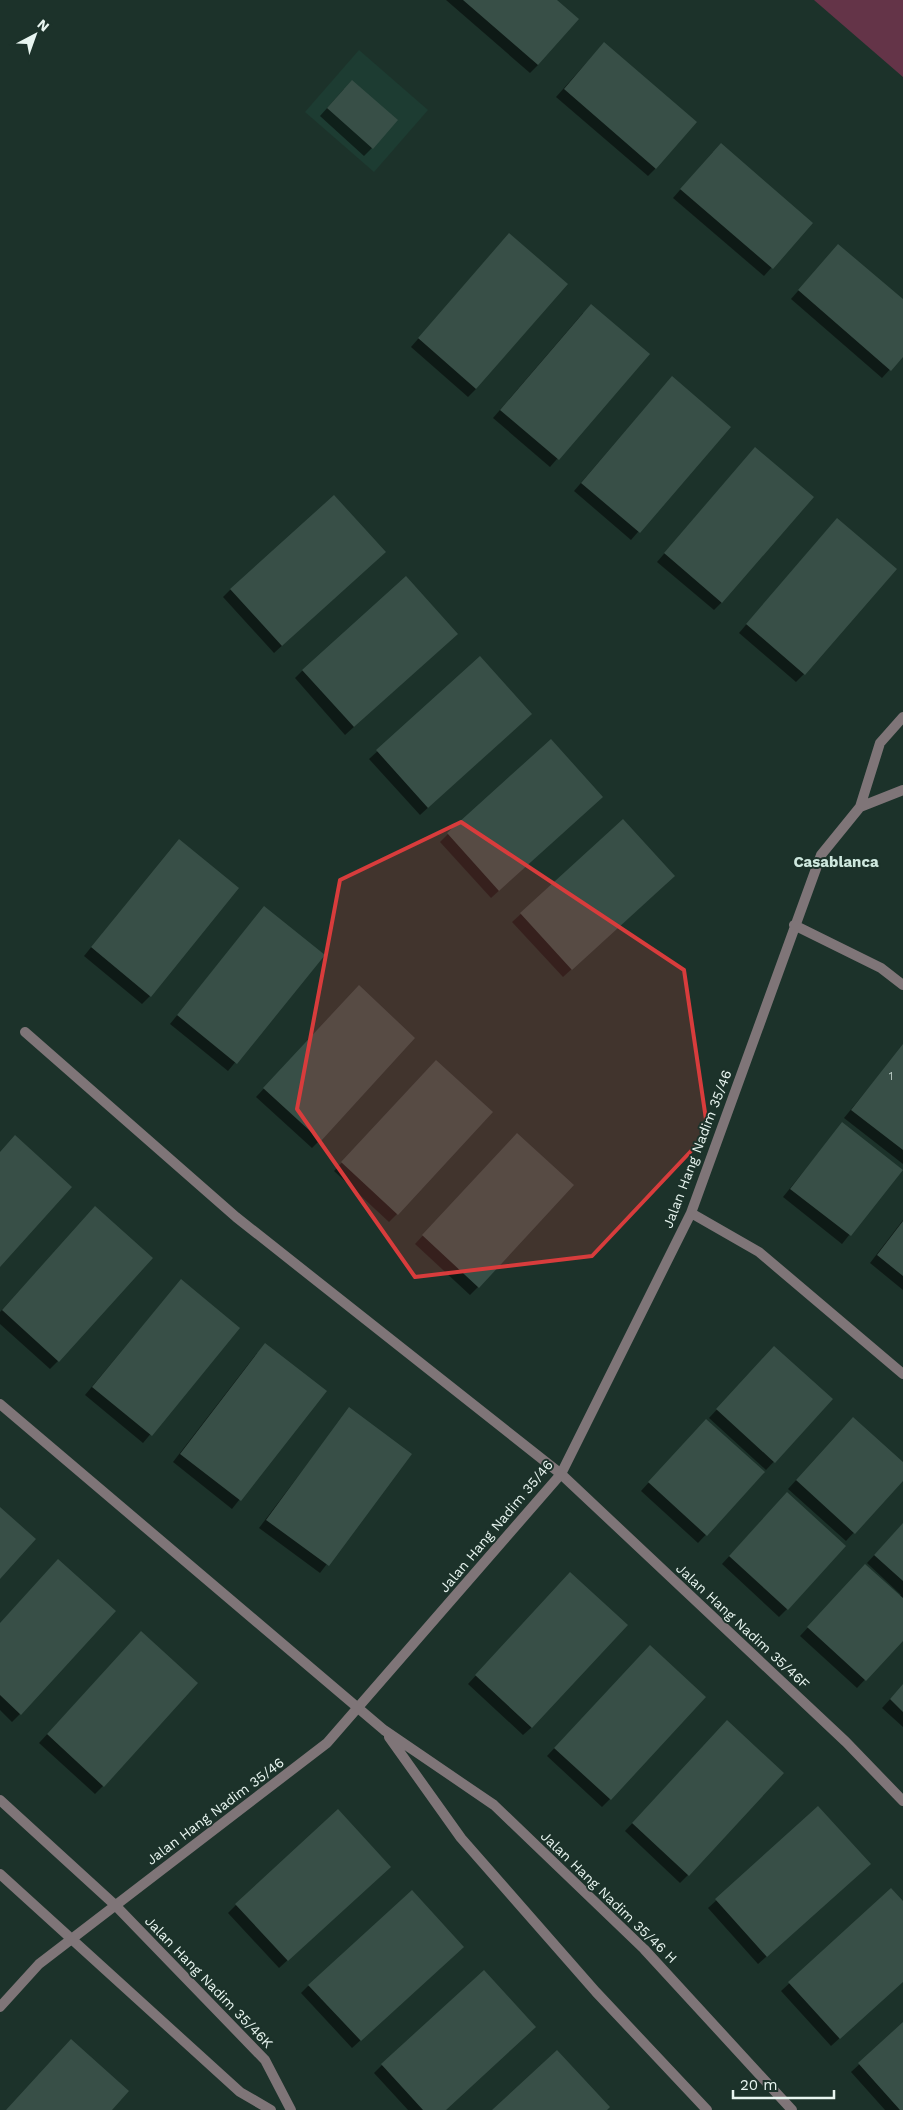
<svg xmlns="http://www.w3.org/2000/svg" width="903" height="2110" font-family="'Work Sans',sans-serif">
  <rect width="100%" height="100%" fill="#1c322a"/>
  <path fill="#1d3c32" d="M 359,50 L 428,110 L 374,172 L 305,112 Z"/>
  <path fill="#643448" d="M 814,0 L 903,0 L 903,77 Z"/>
  <path fill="#0007" d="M 446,0 L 556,0 L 538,65 L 530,73 Z
    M 604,43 L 656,168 L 648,176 L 556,97 Z
    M 344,89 L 372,148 L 364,156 L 320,116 Z
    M 713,152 L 811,223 L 764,276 L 673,198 Z
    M 501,243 L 476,389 L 468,397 L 411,347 Z
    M 831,253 L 903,301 L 903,355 L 882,378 L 791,299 Z
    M 583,313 L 648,354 L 550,467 L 493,418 Z
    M 664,386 L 729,427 L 631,540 L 574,491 Z
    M 755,448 L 722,602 L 714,610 L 657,562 Z
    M 829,528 L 804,674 L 796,682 L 739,633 Z
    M 376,560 L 274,653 L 223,597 L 231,589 Z
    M 448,642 L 345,735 L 295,678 L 303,670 Z
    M 480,658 L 522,722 L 420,815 L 369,759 Z
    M 593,805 L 491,898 L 440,842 L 448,834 Z
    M 623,821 L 666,884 L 563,977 L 512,922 Z
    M 171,849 L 150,996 L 142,1004 L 84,956 Z
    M 257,916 L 323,956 L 228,1071 L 170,1024 Z
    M 351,995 L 320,1140 L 312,1148 L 256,1097 Z
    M 903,1046 L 903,1164 L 844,1118 Z
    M 428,1069 L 397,1214 L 389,1222 L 334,1171 Z
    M 842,1124 L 901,1170 L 842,1244 L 783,1197 Z
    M 509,1142 L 478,1287 L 470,1295 L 415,1244 Z
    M 88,1216 L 58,1361 L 50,1369 L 0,1324 L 0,1312 Z
    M 903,1220 L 903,1290 L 870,1263 Z
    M 181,1280 L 239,1328 L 143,1443 L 85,1395 Z
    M 257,1353 L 325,1391 L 232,1509 L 173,1462 Z
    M 766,1356 L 831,1400 L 766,1470 L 709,1418 Z
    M 349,1409 L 410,1454 L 320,1573 L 259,1528 Z
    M 845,1426 L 903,1464 L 903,1479 L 846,1541 L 788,1489 Z
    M 698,1428 L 764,1473 L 698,1543 L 641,1491 Z
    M 779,1502 L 787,1609 L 779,1617 L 722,1564 Z
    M 903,1524 L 903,1639 L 857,1688 L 800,1636 L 857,1574 L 899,1596 L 901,1595 L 867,1563 Z
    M 562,1582 L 532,1727 L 523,1735 L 468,1684 Z
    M 0,1624 L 20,1714 L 12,1722 L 0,1710 Z
    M 133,1641 L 103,1786 L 95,1794 L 39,1743 Z
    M 642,1655 L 610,1799 L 602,1807 L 547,1756 Z
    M 903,1685 L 903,1727 L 882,1708 Z
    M 719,1730 L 688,1875 L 680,1883 L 625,1831 Z
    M 818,1808 L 861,1872 L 758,1964 L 708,1908 Z
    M 381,1875 L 279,1968 L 228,1913 L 236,1905 Z
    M 891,1890 L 903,1903 L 903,1981 L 831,2046 L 781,1991 Z
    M 454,1955 L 352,2048 L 301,1993 L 309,1985 Z
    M 903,2024 L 903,2110 L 885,2110 L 851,2072 Z
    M 382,2065 L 445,2110 L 408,2110 L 374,2073 Z"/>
  <path fill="#384f47" d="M 463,0 L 557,0 L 579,19 L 538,65 Z
    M 604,42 L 697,122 L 656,169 L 564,89 Z
    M 352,80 L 398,120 L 373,149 L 327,108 Z
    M 721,143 L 813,223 L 773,269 L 680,189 Z
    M 509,233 L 568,284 L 476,389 L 418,338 Z
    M 838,244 L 903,299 L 903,357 L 891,371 L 798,290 Z
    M 591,304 L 650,354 L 559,460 L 500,410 Z
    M 672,376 L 731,427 L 640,533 L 581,483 Z
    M 755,447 L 814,497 L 722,603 L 664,553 Z
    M 334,495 L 386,552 L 282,646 L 230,589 Z
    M 837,518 L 897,569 L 805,675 L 746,624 Z
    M 406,576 L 458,634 L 354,727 L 302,670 Z
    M 480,656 L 532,714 L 428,808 L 376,750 Z
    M 551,739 L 603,797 L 499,891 L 447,833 Z
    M 623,819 L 675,876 L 572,970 L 520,913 Z
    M 179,839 L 239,888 L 151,997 L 91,947 Z
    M 264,906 L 325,955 L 237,1064 L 177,1015 Z
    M 359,985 L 415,1038 L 321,1141 L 263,1088 Z
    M 903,1044 L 903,1150 L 851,1110 Z
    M 436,1060 L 493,1112 L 398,1215 L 341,1162 Z
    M 842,1122 L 903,1170 L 851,1236 L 790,1189 Z
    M 517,1133 L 574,1185 L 479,1288 L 422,1235 Z
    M 15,1135 L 72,1187 L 0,1267 L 0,1152 Z
    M 95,1206 L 153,1258 L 59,1362 L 2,1310 Z
    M 903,1221 L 903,1276 L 877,1255 Z
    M 181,1279 L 240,1328 L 152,1436 L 92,1387 Z
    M 265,1343 L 327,1391 L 241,1501 L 180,1454 Z
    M 774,1346 L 833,1399 L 775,1463 L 716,1409 Z
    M 349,1407 L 412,1454 L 329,1566 L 266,1520 Z
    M 853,1417 L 903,1462 L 903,1481 L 855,1534 L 796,1480 Z
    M 706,1419 L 765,1472 L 707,1536 L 648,1482 Z
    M 787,1492 L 846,1546 L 788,1610 L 729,1556 Z
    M 0,1507 L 36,1539 L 0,1579 Z
    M 903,1523 L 903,1581 L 874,1555 Z
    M 58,1559 L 116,1611 L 21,1715 L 0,1695 L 0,1623 Z
    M 865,1564 L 903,1598 L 903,1641 L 866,1681 L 807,1627 Z
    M 570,1572 L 628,1625 L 532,1728 L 475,1675 Z
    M 141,1631 L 198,1683 L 104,1787 L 47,1734 Z
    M 650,1645 L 706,1697 L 611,1800 L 554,1748 Z
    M 903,1684 L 903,1712 L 890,1699 Z
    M 727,1720 L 784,1773 L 689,1876 L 632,1823 Z
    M 818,1806 L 871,1864 L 767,1957 L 715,1899 Z
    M 338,1809 L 391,1867 L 288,1961 L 235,1904 Z
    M 891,1888 L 903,1901 L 903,1982 L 840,2039 L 788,1982 Z
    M 412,1890 L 464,1947 L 361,2041 L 308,1985 Z
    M 484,1970 L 536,2027 L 446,2110 L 423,2110 L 381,2064 Z
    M 903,2022 L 903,2110 L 900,2110 L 858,2063 Z
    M 71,2039 L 129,2091 L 112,2110 L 6,2110 Z
    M 557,2050 L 610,2107 L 607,2110 L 492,2110 Z"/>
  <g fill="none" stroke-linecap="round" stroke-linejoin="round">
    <path stroke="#7f7578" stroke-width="10" d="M 860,807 L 903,790
      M 794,925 L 881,968 L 903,985
      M 25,1032 L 236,1217 L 561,1474 L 846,1742 L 903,1801
      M 691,1213 L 759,1252 L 903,1374
      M 0,1404 L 384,1730 L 494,1805 L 644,1949 L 792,2110
      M 389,1737 L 461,1838 L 596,1992 L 707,2110
      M 0,1800 L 115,1905 L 265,2060 L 291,2110
      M 0,1874 L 240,2092 L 271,2110
      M 0,2007 L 39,1964 L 327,1743 L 561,1474 L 691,1213 L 821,855 L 860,807 L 880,743 L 903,717"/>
  </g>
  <path fill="#d83c3c" fill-opacity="0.2" stroke="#d83c3c" stroke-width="4" stroke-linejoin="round" d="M 461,822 L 684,970 L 708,1133 L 592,1256 L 415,1277 L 297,1109 L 340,880 Z"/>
  <g text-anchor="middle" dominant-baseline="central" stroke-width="4" stroke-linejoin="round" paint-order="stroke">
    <g font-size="11" fill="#bcccc6">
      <text x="891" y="1076">1</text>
    </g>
    <g font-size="14" fill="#e8f5f0" stroke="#1c322a">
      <text transform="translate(697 1149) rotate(-69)">Jalan Hang Nadim 35/46</text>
      <text transform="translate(496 1526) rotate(-50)">Jalan Hang Nadim 35/46</text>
      <text transform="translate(743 1626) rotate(43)">Jalan Hang Nadim 35/46F</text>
      <text transform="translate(215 1811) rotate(-37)">Jalan Hang Nadim 35/46</text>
      <text transform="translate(609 1897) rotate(44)">Jalan Hang Nadim 35/46 H</text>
      <text transform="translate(209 1982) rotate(46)">Jalan Hang Nadim 35/46K</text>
    </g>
    <g font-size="15" font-weight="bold" fill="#cee8de" stroke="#1c322a">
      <text x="836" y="862">Casablanca</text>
    </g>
  </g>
  <g transform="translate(35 35) rotate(41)" stroke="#1c322a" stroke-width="4" paint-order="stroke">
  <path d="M0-4L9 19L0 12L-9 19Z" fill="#e8f5f0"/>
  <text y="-8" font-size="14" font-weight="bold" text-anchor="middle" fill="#e8f5f0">N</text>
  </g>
  <path d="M733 2090v8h101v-8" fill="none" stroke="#e8f5f0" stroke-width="2.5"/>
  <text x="740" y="2090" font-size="15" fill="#e8f5f0" stroke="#1c322a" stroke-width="4" paint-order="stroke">20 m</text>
</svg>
